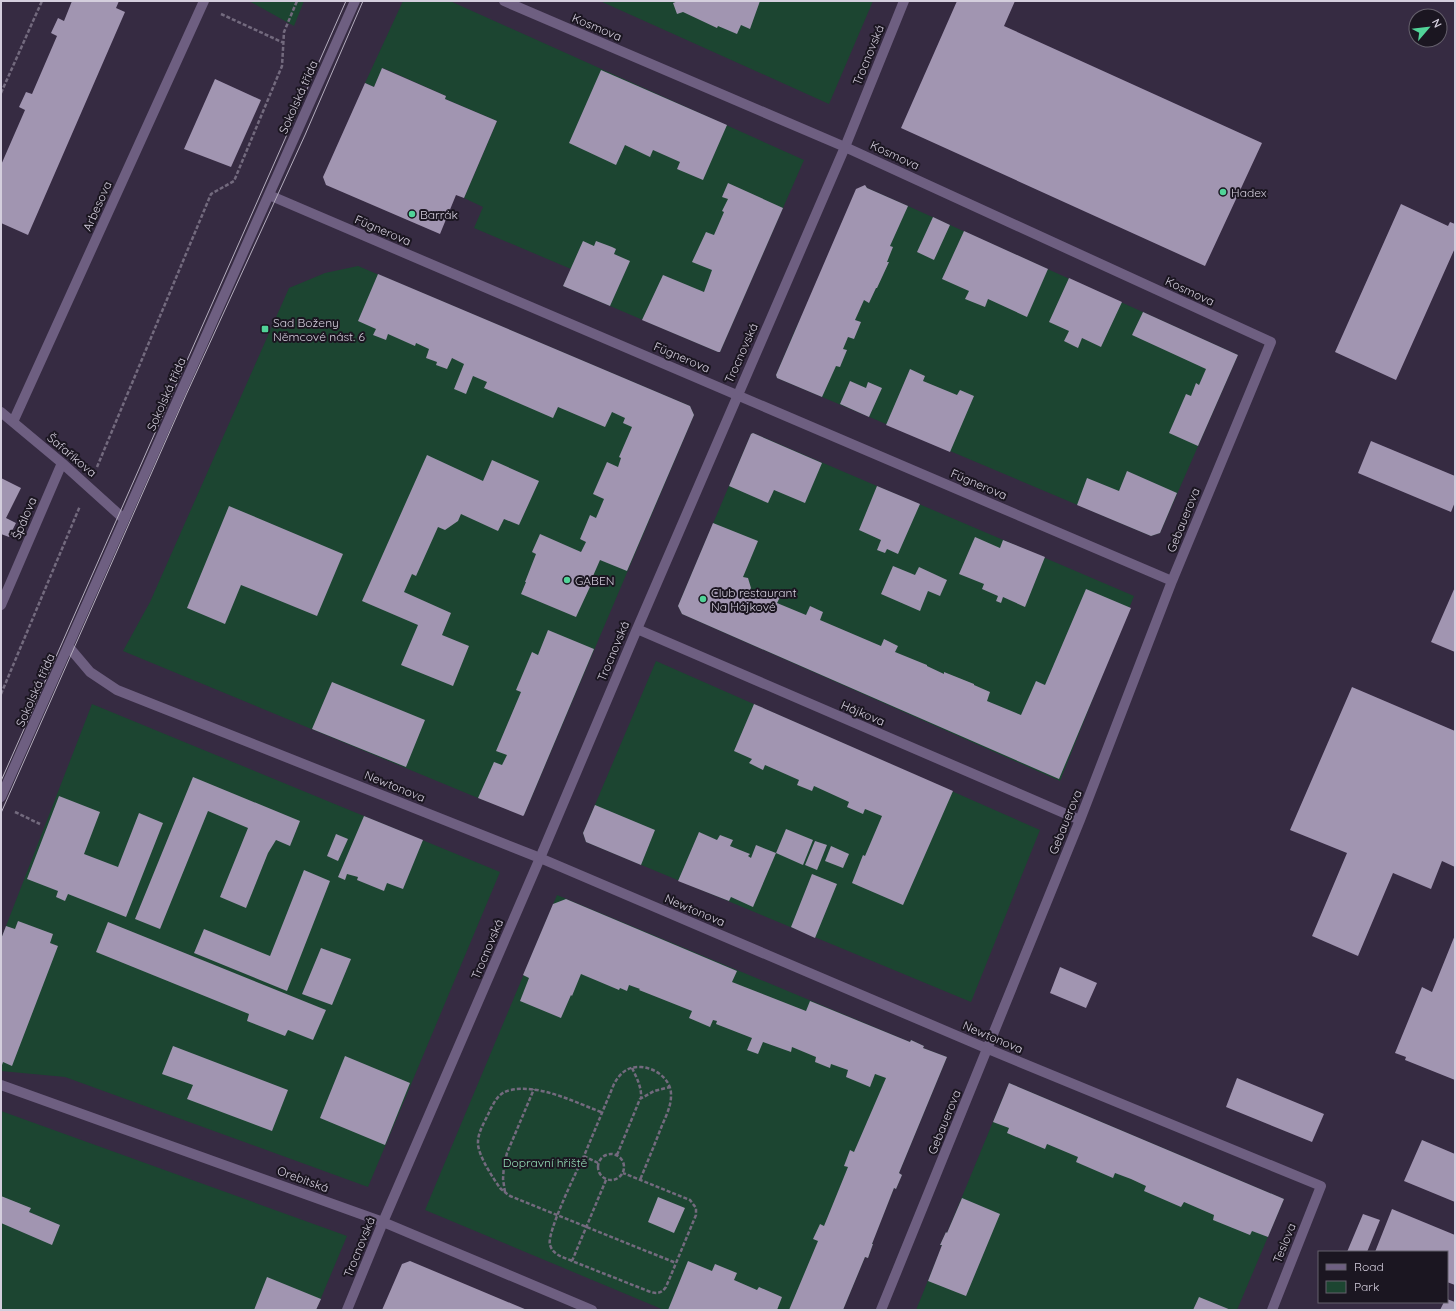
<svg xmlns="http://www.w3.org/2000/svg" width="1456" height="1311" font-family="Quicksand,sans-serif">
  <rect width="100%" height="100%" fill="#362b42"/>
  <path fill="#1c4531" d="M 249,1 L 304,1 L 294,26 Z
    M 403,1 L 450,1 L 804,160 L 720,352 L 718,352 L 563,286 L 571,269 L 474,228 L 483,207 L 464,198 L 497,121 L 445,99 L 446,96 L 383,68 L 374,87 L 365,83 Z
    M 600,1 L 873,1 L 829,104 Z
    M 867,186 L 867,188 L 908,206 L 1238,355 L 1160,533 L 1151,536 L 777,378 L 776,375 L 796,328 Z
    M 358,266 L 690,406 L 694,415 L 524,815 L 478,798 L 123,651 L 150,602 L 289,288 L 325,273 Z
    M 753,433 L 1134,596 L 1060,781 L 682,614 L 678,606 L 751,434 Z
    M 656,661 L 1040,830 L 971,1002 L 586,842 L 583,833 Z
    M 92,704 L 500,872 L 368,1187 L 65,1077 L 1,1071 L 1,939 Z
    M 557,895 L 910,1042 L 911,1040 L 924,1046 L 923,1048 L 947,1057 L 899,1173 L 902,1175 L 896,1189 L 894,1188 L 872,1243 L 873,1244 L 868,1258 L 865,1257 L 843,1310 L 664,1310 L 425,1210 Z
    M 1009,1083 L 1284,1199 L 1237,1310 L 916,1310 L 942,1246 L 940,1245 L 946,1232 L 947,1233 Z
    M 1,1111 L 347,1236 L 316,1310 L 1,1310 Z"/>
  <path fill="#a195b1" d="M 72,1 L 119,1 L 116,8 L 125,12 L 28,235 L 1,223 L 1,165 L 25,110 L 19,107 L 26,92 L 32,94 L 57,36 L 51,33 L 58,18 L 64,21 Z
    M 678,1 L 760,1 L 750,29 L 741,25 L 737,34 L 718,26 L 717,28 L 683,12 L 677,14 L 673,3 Z
    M 957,1 L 1015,1 L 1004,26 L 1262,143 L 1205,266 L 901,128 Z
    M 382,68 L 446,96 L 445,99 L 497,121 L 464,198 L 456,195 L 440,234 L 326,185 L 323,177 L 365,83 L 374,87 Z
    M 601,70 L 727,125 L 703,180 L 677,169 L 680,162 L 653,150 L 650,157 L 625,145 L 616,165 L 569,143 Z
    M 215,79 L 261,100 L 231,167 L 184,149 Z
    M 728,183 L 783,208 L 720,352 L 718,352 L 642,320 L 663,275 L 704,292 L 712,270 L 692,262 L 706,232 L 714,235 L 724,212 L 722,211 L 728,199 L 722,197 Z
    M 865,185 L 867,188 L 908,206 L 890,246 L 893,247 L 887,262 L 889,262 L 877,288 L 876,288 L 869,303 L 864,300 L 855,320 L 861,322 L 854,339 L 848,337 L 843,349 L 847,350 L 840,367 L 836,366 L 822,397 L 777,378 L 776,375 L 856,189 Z
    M 1401,204 L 1448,226 L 1450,222 L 1455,224 L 1455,248 L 1396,380 L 1335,352 Z
    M 933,217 L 950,225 L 934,260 L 917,252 Z
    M 964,231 L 1048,269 L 1027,317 L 988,299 L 985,307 L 965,299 L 969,291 L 942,279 Z
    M 583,241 L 594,246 L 596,241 L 612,247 L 616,249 L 614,254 L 630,261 L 610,306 L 563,286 Z
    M 378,274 L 690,406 L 694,415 L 627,571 L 600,560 L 593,576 L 595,576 L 576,617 L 521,594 L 526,582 L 525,582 L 536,554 L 532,552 L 540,534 L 581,552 L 586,542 L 580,539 L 590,515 L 596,518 L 604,499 L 593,494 L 607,462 L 618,467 L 621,458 L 619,457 L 632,427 L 623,423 L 625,418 L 612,412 L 605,427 L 558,407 L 553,418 L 484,388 L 487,382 L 473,376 L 466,394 L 454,389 L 464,364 L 452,358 L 447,369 L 436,365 L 437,362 L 426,358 L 429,349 L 416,343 L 415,346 L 388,334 L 386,340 L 373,335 L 376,329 L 358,321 Z
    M 1069,278 L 1122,302 L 1101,347 L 1082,338 L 1078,348 L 1064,341 L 1069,331 L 1049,322 Z
    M 1143,312 L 1238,355 L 1198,446 L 1169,433 L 1186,394 L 1191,396 L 1196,383 L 1199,385 L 1206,369 L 1132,335 Z
    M 910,369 L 925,376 L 923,381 L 957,395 L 960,390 L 974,396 L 950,452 L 886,425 Z
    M 850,381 L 866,388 L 868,382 L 882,388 L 869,417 L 840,404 Z
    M 753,433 L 822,463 L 805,503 L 774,490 L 768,503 L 729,486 L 751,434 Z
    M 1371,441 L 1455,476 L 1455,502 L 1451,512 L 1358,473 Z
    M 427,455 L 483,481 L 492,460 L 539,481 L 519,525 L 504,519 L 498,531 L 461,514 L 458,521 L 445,530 L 438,527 L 416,576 L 412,574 L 404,592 L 451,613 L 442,635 L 469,646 L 453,686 L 401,665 L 418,625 L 362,601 Z
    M 1127,471 L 1177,493 L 1160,533 L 1151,536 L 1077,505 L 1087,478 L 1119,491 Z
    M 1,478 L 21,488 L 6,518 L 16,523 L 9,537 L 1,534 Z
    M 877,486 L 920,504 L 898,554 L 887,549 L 885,553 L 877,550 L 881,540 L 859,530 Z
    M 229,506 L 343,554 L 317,616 L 241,585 L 225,624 L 187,608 Z
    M 713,523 L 758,541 L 743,577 L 748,578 L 751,588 L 749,592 L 759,597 L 762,590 L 780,597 L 777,603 L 806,615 L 810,606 L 823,612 L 820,620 L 881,646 L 884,639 L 898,646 L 895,652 L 927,665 L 927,666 L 944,674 L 944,672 L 974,684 L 974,685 L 990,692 L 987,701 L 1021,715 L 1036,681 L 1045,685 L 1086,589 L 1131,608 L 1059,779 L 682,614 L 678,606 Z
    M 975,537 L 1000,548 L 1003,540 L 1045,557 L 1025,607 L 1003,597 L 1001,603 L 996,601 L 998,596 L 982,589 L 984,584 L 959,574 Z
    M 893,566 L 915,575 L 919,567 L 947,580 L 940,596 L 928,591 L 920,611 L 881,594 Z
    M 1455,587 L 1455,652 L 1431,642 Z
    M 548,630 L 594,649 L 524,815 L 523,816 L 478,798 L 494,762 L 502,765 L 507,755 L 496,751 L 521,692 L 516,690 L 532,652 L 538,655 Z
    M 332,682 L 425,720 L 406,767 L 312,729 Z
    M 1352,687 L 1455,731 L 1455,867 L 1442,861 L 1431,889 L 1393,873 L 1358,956 L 1312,936 L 1347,853 L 1290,830 Z
    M 754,704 L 953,791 L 903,905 L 852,883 L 863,855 L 865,856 L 882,816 L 865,809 L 863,814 L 847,807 L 849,802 L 814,786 L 812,791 L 797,785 L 799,780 L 765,765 L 763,770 L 749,763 L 752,759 L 734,751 Z
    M 193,777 L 300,821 L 290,846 L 276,840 L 268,853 L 246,908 L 220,897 L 248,828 L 208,811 L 160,929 L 135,919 Z
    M 59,796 L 100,812 L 84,854 L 118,867 L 139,813 L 163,823 L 126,917 L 68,894 L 65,901 L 56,897 L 58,891 L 27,879 Z
    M 595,805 L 655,830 L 641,865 L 586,842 L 583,833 Z
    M 364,816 L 423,840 L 403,889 L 387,883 L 384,891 L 357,880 L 358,877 L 347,874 L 345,880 L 338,877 Z
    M 786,829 L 813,840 L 803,865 L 776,853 Z
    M 699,832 L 717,840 L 720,835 L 733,840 L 730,846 L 750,854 L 748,856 L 751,858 L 756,845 L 776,853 L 753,907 L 731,897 L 729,901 L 678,881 Z
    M 336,834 L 348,839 L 338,861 L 327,856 Z
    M 815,841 L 827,845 L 817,870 L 805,865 Z
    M 831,846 L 849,854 L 843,868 L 825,861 Z
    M 304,870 L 330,881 L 287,991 L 194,953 L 204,929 L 270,956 Z
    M 812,874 L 837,884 L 815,938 L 791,927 Z
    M 566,899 L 737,971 L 732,982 L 806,1011 L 810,1001 L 910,1042 L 911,1040 L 924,1046 L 923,1048 L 947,1057 L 899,1173 L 902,1175 L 896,1189 L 894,1188 L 872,1244 L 873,1244 L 868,1258 L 865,1257 L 843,1310 L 789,1310 L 818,1241 L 813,1239 L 820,1224 L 824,1226 L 848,1167 L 844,1166 L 850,1150 L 854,1152 L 886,1078 L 875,1074 L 870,1087 L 846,1077 L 848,1070 L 831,1064 L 830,1068 L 815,1062 L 816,1057 L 792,1047 L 791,1052 L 763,1042 L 758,1054 L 747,1050 L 752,1038 L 716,1024 L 717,1021 L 713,1020 L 710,1027 L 689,1018 L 692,1011 L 639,990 L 640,989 L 629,985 L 627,991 L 620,988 L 619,990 L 581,974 L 572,996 L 571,995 L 561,1018 L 520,1001 L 529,978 L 523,975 L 553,904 Z
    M 18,921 L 53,934 L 50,943 L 58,946 L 12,1066 L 3,1062 L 1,1068 L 1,939 L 6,926 L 15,929 Z
    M 108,922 L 326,1010 L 313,1040 L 288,1030 L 285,1036 L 247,1021 L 249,1014 L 96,952 Z
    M 1455,935 L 1455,1080 L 1405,1060 L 1406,1057 L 1395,1053 L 1422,987 L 1432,992 Z
    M 321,948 L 351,959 L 332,1005 L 302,994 Z
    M 1060,967 L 1097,983 L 1086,1008 L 1050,993 Z
    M 173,1046 L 288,1090 L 272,1131 L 187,1099 L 193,1085 L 162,1074 Z
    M 345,1056 L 410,1083 L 385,1145 L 320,1118 Z
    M 1237,1078 L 1324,1114 L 1312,1142 L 1226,1107 Z
    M 1009,1083 L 1284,1199 L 1268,1237 L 1252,1231 L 1250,1235 L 1213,1220 L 1214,1215 L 1184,1202 L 1181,1207 L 1144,1191 L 1146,1186 L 1131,1179 L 1115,1173 L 1113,1178 L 1076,1162 L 1078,1157 L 1047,1144 L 1045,1149 L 1007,1133 L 1009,1128 L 993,1122 Z
    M 1422,1140 L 1455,1154 L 1455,1202 L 1404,1181 Z
    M 1,1196 L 31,1208 L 29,1212 L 60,1225 L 52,1245 L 1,1223 Z
    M 658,1197 L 685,1208 L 674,1233 L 648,1222 Z
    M 962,1198 L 1000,1214 L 966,1296 L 928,1281 L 942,1245 L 940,1245 L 946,1232 L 947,1233 Z
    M 1392,1209 L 1455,1235 L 1455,1285 L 1447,1282 L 1447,1252 L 1375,1252 Z
    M 1363,1214 L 1380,1220 L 1367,1252 L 1347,1252 Z
    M 410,1261 L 527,1310 L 382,1310 L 402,1264 Z
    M 688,1261 L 712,1271 L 715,1264 L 737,1273 L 734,1280 L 757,1290 L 759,1287 L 782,1297 L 777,1310 L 668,1310 Z
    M 267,1277 L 321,1299 L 316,1310 L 254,1310 Z
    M 1199,1297 L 1231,1310 L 1193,1310 Z
    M 1447,1299 L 1455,1302 L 1455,1310 L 1440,1310 L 1444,1302 L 1447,1302 Z"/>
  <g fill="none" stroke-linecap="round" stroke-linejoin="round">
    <path stroke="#736a7e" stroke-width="2.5" stroke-dasharray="4 2" stroke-linecap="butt" d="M 221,14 L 284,43
      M 1,93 L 42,1
      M 97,467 L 211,194 L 234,181 L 282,66 L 284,32 L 297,1
      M 1,694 L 80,506
      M 15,812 L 40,824
      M 632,1068 C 637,1078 642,1088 641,1099
      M 601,1112 C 574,1102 540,1084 511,1090 C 499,1092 495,1101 490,1110 C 486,1120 478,1131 478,1142 C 477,1154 493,1178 500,1188 C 503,1191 506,1193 510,1196 L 676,1263
      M598 1167a13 13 0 1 1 26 0a13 13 0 1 1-26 0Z
      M 617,1155 L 640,1099 L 654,1091 L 670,1087
      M 598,1163 L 584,1156 L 614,1084 C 620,1073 628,1066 641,1067 C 656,1068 672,1080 671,1096 C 671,1107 665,1118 661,1128 C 654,1146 647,1163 640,1180
      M 606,1180 L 572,1261 L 648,1291 C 656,1294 661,1294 666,1287 L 696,1215 L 696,1208 L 690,1200 L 623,1173
      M 505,1192 L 503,1179 L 504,1165 L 507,1153 L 534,1089
      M 572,1261 C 563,1257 553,1255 550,1245 C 546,1234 577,1170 584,1156"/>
    <path stroke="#6e5f81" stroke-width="10" d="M 504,1 L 845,147 L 1271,342 L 1172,581 L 1080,820 L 881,1310
      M 269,195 L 1172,581
      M 1,412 L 62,463 L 124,519
      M 13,422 L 204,1
      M 1,605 L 62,463
      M 637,629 L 1080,820
      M 68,646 L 90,672 L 117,690 L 540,858 L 988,1049 L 1321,1186 L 1272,1310
      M 1,797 L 355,1
      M 1,1085 L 383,1222 L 592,1310
      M 347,1310 L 383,1222 L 540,858 L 637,629 L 845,147 L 904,1"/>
    <path stroke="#b5aebf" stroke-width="1" d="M 1,781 L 346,1
      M 1,813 L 186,395 L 305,135 L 363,1"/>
  </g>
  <g fill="#51d398" stroke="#1b1621" stroke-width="1.5">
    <circle cx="1223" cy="192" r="4"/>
    <circle cx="412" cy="214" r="4"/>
    <rect x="261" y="325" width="8" height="8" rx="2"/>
    <circle cx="567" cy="580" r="4"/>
    <circle cx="703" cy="599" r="4"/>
  </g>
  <g text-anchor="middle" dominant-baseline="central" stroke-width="4" stroke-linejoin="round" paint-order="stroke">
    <g font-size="12" fill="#d4cedd" stroke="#1b1621">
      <text transform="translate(597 27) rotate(23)">Kosmova</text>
      <text transform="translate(868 55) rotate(-68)">Trocnovská</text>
      <text transform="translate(298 97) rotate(-66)">Sokolská třída</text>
      <text transform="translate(895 155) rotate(25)">Kosmova</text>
      <text transform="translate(97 206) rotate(-66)">Arbesova</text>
      <text transform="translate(383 230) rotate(23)">Fügnerova</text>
      <text transform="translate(1190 291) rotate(25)">Kosmova</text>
      <text transform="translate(741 353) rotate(-66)">Trocnovská</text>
      <text transform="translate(682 357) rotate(23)">Fügnerova</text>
      <text transform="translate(166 394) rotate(-66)">Sokolská třída</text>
      <text transform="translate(72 455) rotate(40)">Šafaříkova</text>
      <text transform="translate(979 484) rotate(23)">Fügnerova</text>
      <text transform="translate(24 518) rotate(-67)">Špálova</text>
      <text transform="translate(1183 520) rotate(-68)">Gebauerova</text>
      <text transform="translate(613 651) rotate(-67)">Trocnovská</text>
      <text transform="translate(35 690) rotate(-66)">Sokolská třída</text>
      <text transform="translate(863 713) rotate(23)">Hájkova</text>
      <text transform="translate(395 786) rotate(22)">Newtonova</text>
      <text transform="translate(1065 822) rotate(-68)">Gebauerova</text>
      <text transform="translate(695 910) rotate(23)">Newtonova</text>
      <text transform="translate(487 949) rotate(-67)">Trocnovská</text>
      <text transform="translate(993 1037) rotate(23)">Newtonova</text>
      <text transform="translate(944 1122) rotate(-68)">Gebauerova</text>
      <text transform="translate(303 1179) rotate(20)">Orebitská</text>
      <text transform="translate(1284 1243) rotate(-68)">Teslova</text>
      <text transform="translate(359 1247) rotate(-68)">Trocnovská</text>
    </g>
    <g font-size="12" fill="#d4cedd" stroke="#1b1621" text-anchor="start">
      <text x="1231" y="192">Hadex</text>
      <text x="420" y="214">Barrák</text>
      <text x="273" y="322">Sad Boženy<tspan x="273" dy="14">Němcové nást. 6</tspan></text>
      <text x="575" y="580">GABEN</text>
      <text x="711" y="592">Club restaurant<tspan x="711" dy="14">Na Hájkové</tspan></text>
    </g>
    <g font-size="12" fill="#96dfb8" stroke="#1b1621">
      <text x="545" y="1162">Dopravní hřiště</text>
    </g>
  </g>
  <rect width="1456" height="1311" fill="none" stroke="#d4cedd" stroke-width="4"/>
  <rect x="1318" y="1251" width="130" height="52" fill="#1b1621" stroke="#65606c"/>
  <rect x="1326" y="1264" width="20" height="6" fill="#6e5f81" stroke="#65606c"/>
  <text x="1354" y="1271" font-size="12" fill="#d4cedd">Road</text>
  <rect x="1326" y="1281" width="20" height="12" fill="#1c4531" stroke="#65606c"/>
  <text x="1354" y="1291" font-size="12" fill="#d4cedd">Park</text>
  <g transform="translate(1428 28) rotate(62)"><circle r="19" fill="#1b1621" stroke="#65606c"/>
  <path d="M0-3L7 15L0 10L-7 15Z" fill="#51d398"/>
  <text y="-6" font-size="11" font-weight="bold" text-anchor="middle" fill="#d4cedd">N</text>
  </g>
</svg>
